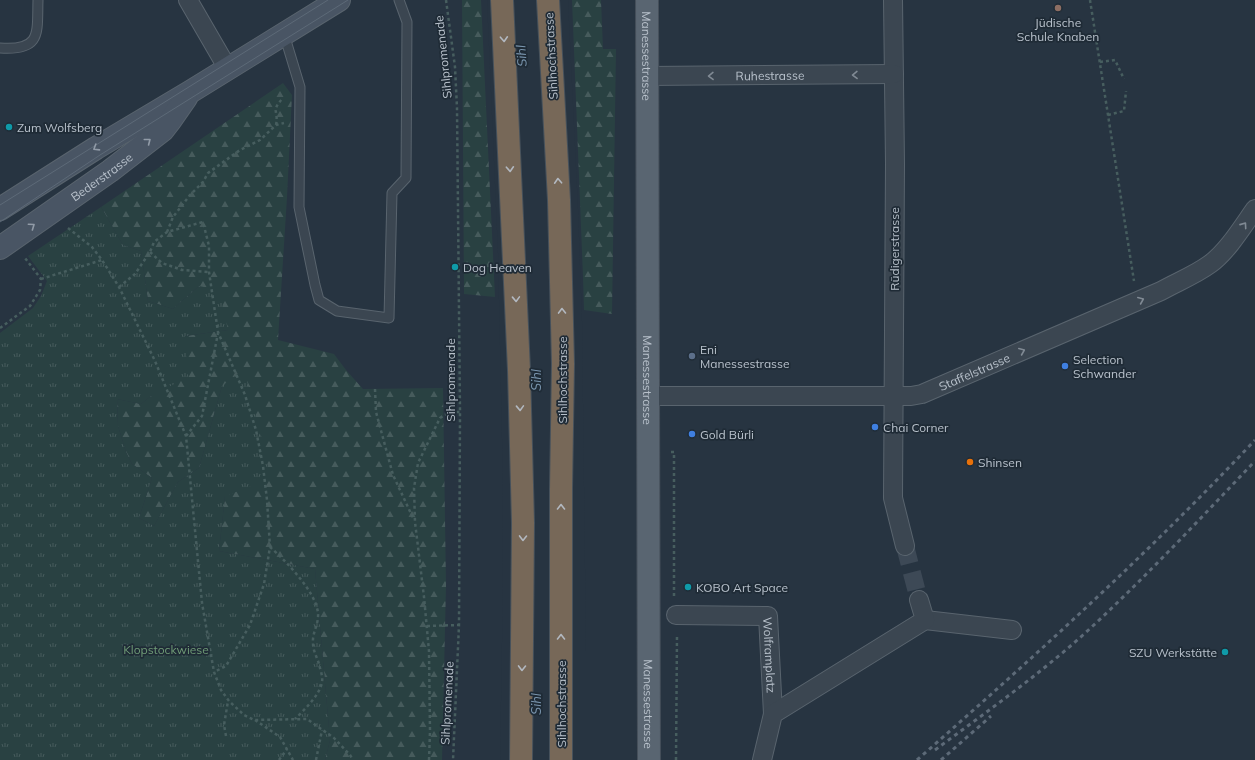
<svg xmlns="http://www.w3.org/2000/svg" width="1255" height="760" font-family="Mulish,sans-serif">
  <defs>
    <pattern id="forest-firs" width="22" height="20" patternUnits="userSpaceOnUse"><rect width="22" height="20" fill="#294142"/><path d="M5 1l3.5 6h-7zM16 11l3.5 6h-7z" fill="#465b5c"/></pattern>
    <pattern id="park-tufts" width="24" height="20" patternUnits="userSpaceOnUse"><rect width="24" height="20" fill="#294142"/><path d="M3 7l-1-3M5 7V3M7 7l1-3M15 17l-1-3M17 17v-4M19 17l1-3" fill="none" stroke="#465b5c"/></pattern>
  </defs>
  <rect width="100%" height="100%" fill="#273441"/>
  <path fill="url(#forest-firs)" d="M 462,0 L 481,0 L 495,297 L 464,294 Z
    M 572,0 L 601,0 L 603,49 L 616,49 L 612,314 L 584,310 L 583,277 Z
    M 283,83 L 292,95 L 287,197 L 278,340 L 334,354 L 346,370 L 363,389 L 443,388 L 446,585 L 442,760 L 325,760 L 330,740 L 315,569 L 219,551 L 225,496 L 222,386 L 199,468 L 178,482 L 154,526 L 139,518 L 152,478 L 132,464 L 126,452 L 118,426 L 117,399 L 141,404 L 151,396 L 185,336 L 228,330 L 199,286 L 173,309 L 148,301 L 141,251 L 123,245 L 101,207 Z"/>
  <path fill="url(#park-tufts)" d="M 101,207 L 123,245 L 141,251 L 148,301 L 173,309 L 199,286 L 219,290 L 228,330 L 185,336 L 188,377 L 151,396 L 141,404 L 117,399 L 118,426 L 126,452 L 132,464 L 152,478 L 139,518 L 154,526 L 178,482 L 199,468 L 222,386 L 244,369 L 271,479 L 225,496 L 219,551 L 315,569 L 330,740 L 325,760 L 0,760 L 0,333 L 33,308 L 41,296 L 47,281 L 28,256 Z"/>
  <path fill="#273441" d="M 487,0 L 568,0 L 578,209 L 582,321 L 586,651 L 586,760 L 500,760 L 503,584 L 502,438 L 498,253 Z"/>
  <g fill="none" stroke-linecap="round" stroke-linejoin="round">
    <path stroke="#3d4956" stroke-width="18" stroke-dasharray="18 9" stroke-linecap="butt" d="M 905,546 L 919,600"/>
    <defs>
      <path id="service" d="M 284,34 L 300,87 L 299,207 L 315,285 L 319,300 L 337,311 L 389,318 L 392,193 L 406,178 L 407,22 L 399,0
        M 0,48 C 42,51 37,33 38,0"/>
      <g id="minor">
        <path d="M 188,0 L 228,69"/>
        <path d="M 893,0 L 895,164 L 893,498 L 905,546"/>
        <path id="s1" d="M 647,76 L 894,74"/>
        <path id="s2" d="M 647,396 L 911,396 L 922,394 L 1161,291 C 1177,282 1195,275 1210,264 C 1227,252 1243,226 1255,209"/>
        <path id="s3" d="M 676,615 L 768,616 L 773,714"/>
        <path d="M 925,620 L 1012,630"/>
        <path d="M 762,760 L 773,714 L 925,620 L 919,600"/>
      </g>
      <g id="secondary">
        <path d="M 0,209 L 96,148 L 190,92 L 339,0"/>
        <path id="s4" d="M 0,248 L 110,171 L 163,130 L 170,121 L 186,98"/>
      </g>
      <g id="primary">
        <path id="s5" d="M 647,0 L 649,760"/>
      </g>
      <path id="motorway" d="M 502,0 L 519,370 L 523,523 L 521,760
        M 548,0 L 559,200 L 563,364 L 561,489 L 561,760"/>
    </defs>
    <use href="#service" stroke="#59646e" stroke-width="11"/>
    <use href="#minor" stroke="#59646e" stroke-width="20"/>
    <use href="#secondary" stroke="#59646e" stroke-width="24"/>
    <use href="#primary" stroke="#454f5a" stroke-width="24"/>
    <use href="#motorway" stroke="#46515b" stroke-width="24"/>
    <path stroke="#475e5f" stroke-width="2.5" stroke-dasharray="3 3" stroke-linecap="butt" d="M 446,0 L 455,67 L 457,108 L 460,412 L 459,625 L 453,760
      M 1090,0 L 1134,281
      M 1100,62 L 1115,60 L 1124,79
      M 1108,115 L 1124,111 L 1126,91
      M 276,125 C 279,110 270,112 283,98
      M 68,228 L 92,247 L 102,260 L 119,287 L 155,361 L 186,436 L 202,603 L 214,672 L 221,690 L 229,701 L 244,715 L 254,720 L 307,719 L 334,738 L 350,755 L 353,760
      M 167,232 L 173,217 L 190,195 L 203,182 L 208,173 L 240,150 L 260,140 L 276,125 L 284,123
      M 150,252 L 162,263 L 182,270 L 209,272
      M 41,279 L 102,260
      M 119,287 L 135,274 L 150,252 L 154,242 L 167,232 L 203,222 L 209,246 L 209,272 L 218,332 L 245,395 L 256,430 L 263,466 L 267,500 L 270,547 L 264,584 L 250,625 L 226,666 L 214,672
      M 0,328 L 30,306 L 40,290 L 41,279 L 25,258
      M 375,389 L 376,412 L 393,475 L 414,520
      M 186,436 L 202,416 L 218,333
      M 671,452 L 674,452 L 674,596
      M 270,547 C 286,561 316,592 318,613 C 319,624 312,633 313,643 C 313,651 317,657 319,664 C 320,669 323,676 322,682 C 320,695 304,710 295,719
      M 427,626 L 459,625
      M 255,720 L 280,737 L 293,760
      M 226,736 L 224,725 L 228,701
      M 279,760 L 287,749
      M 316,760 L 322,730
      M 429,760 L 430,731 L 429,651 L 424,597 L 415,522 L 414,488 L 418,463 L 440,418 C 447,413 452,412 460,412
      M 676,760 L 677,635"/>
    <use href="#service" stroke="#3b4651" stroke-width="9"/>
    <use href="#minor" stroke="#3b4651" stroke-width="18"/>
    <use href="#secondary" stroke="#495564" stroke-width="22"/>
    <use href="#primary" stroke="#596571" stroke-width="22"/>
    <use href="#motorway" stroke="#776858" stroke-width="22"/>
    <path stroke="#5d6a78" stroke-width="1" d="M 0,205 L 328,0
      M 0,222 L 100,155 L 348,0"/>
    <path stroke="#5d6a78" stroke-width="3" stroke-dasharray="4 4" stroke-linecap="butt" d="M 935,750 C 985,713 1036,677 1083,635 C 1143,580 1199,520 1255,461
      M 917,760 C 1034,657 1149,553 1255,440
      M 941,760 L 991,716"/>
  </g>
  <defs><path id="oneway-chevron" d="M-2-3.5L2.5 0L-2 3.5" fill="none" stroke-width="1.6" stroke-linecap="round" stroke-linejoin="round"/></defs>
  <g stroke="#b2b8c0">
    <use href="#oneway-chevron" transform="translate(504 39) rotate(87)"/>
    <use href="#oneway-chevron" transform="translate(510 169) rotate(87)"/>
    <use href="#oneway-chevron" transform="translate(558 181) rotate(-93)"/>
    <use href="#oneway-chevron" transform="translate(516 299) rotate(88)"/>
    <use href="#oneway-chevron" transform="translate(562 311) rotate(-91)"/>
    <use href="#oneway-chevron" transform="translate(520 408) rotate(88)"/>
    <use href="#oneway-chevron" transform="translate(561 507) rotate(-90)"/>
    <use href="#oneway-chevron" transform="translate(523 538) rotate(91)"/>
    <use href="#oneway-chevron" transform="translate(561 637) rotate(-90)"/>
    <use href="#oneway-chevron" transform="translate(522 668) rotate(91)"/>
  </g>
  <g stroke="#808a94">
    <use href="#oneway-chevron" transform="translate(855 75) rotate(179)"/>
    <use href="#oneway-chevron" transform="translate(711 76) rotate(179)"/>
    <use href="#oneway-chevron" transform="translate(1244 225) rotate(-55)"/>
    <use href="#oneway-chevron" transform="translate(1141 300) rotate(-23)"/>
    <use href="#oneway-chevron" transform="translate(1022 351) rotate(-23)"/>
  </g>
  <g stroke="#919ba7">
    <use href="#oneway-chevron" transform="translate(148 141) rotate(-38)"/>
    <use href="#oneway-chevron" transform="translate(96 148) rotate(148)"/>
    <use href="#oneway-chevron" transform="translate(32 226) rotate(-35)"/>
  </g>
  <circle fill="#8d6e63" stroke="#1f2b36" stroke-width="1.5" cx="1058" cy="8" r="4"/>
  <g fill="#0f9aa8" stroke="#1f2b36" stroke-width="1.5">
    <circle cx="9" cy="127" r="4"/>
    <circle cx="455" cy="267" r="4"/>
    <circle cx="688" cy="587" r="4"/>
    <circle cx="1225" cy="652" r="4"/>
  </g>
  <circle fill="#5c6f8a" stroke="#1f2b36" stroke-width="1.5" cx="692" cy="356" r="4"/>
  <g fill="#3f7fe0" stroke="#1f2b36" stroke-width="1.5">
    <circle cx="1065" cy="366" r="4"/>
    <circle cx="875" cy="427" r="4"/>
    <circle cx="692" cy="434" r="4"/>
  </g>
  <circle fill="#e8710a" stroke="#1f2b36" stroke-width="1.5" cx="970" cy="462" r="4"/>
  <g text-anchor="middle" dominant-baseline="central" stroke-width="3.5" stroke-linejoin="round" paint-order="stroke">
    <g font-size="12" fill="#b8c1cb" stroke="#1f2b36" text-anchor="start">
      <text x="1058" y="22" text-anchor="middle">Jüdische<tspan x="1058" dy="14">Schule Knaben</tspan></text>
      <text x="17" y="127">Zum Wolfsberg</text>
      <text x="463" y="267">Dog Heaven</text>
      <text x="700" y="349">Eni<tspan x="700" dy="14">Manessestrasse</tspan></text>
      <text x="1073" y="359">Selection<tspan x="1073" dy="14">Schwander</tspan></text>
      <text x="883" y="427">Chai Corner</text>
      <text x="700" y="434">Gold Bürli</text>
      <text x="978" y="462">Shinsen</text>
      <text x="696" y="587">KOBO Art Space</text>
      <text x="1217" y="652" text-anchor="end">SZU Werkstätte</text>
    </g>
    <g font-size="12" fill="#b8c1cb" stroke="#1f2b36">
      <text transform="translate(551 56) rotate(-93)">Sihlhochstrasse</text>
      <text stroke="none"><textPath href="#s5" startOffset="56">Manessestrasse</textPath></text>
      <text transform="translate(443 57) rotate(-96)">Sihlpromenade</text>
      <text stroke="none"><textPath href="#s1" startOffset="123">Ruhestrasse</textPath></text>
      <text stroke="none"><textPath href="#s4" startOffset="124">Bederstrasse</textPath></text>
      <text transform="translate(894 249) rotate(-90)">Rüdigerstrasse</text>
      <text stroke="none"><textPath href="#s2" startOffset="332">Staffelstrasse</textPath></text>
      <text transform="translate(450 380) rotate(-90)">Sihlpromenade</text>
      <text transform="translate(562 380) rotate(-90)">Sihlhochstrasse</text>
      <text stroke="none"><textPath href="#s5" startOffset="380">Manessestrasse</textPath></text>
      <text stroke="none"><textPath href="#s3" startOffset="131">Wolframplatz</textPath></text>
      <text transform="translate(447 703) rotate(-87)">Sihlpromenade</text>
      <text transform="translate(561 704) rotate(-90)">Sihlhochstrasse</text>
      <text stroke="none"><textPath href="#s5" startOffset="704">Manessestrasse</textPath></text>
    </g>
    <g font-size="12" fill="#6f9b76" stroke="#1f2b36">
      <text x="166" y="649">Klopstockwiese</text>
    </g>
    <g font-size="13" font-style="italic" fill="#7994ad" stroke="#1f2b36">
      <text transform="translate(521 56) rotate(-94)">Sihl</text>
      <text transform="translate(536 380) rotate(-90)">Sihl</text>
      <text transform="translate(536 704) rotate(-90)">Sihl</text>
    </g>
  </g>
</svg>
